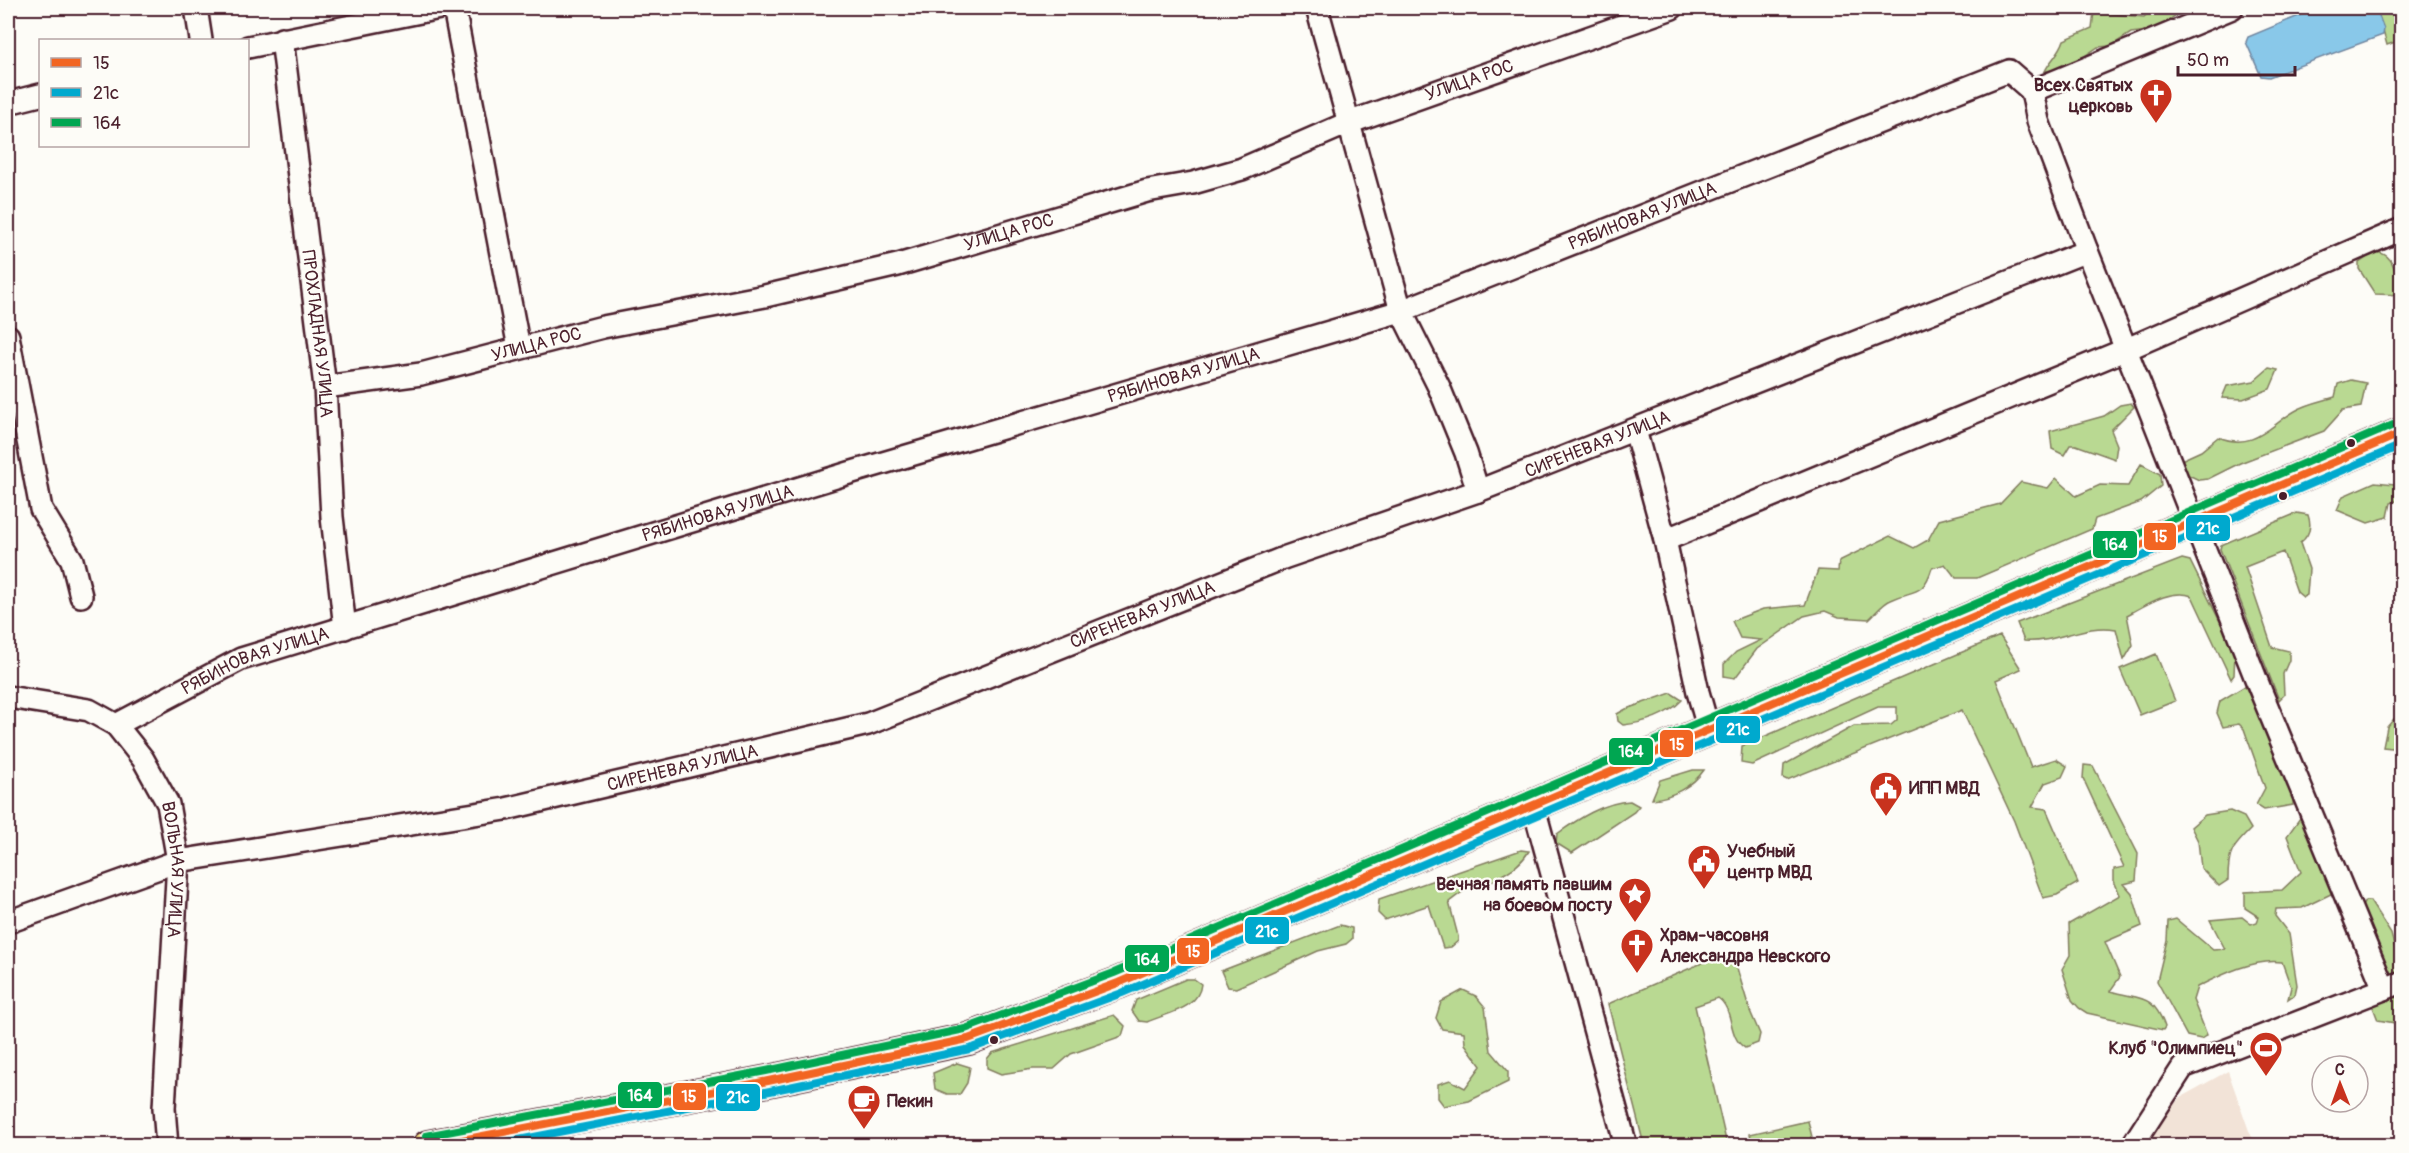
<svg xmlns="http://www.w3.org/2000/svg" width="2409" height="1153" font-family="Pangolin,sans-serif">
  <rect width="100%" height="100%" fill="#fdfcf7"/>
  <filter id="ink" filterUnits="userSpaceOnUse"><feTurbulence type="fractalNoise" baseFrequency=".0167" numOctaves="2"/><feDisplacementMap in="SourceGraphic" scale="12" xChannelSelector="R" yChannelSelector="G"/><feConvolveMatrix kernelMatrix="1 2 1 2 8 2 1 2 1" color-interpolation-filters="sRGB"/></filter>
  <g filter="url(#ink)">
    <path fill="#f2e3d7" d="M 2228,1071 L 2254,1145 L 2140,1146 L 2146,1133 L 2181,1097 Z"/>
    <path fill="#b9d992" stroke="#827c5e" stroke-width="1.5" d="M 2153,8 L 2185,8 L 2156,30 L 2131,33 L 2111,46 L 2098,47 L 2067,68 L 2045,71 C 2051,59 2060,53 2064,40 L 2092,28 L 2094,12 L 2144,17 Z
      M 2381,8 L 2401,8 L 2401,40 L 2387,45 L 2377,10 Z
      M 2375,252 C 2392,253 2394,267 2398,281 L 2401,280 L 2401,295 L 2375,294 L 2359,269 L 2359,263 Z
      M 2269,368 L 2278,370 L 2270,389 L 2243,399 L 2222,398 L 2227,386 L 2254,381 Z
      M 2351,380 L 2366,383 L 2361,407 L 2343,410 L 2324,431 L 2240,463 L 2208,479 L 2199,480 L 2180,471 L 2179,461 L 2201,451 L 2218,437 C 2254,451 2268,427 2295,411 C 2306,404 2322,401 2335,397 L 2338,384 Z
      M 2131,403 L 2134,407 L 2111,430 L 2117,445 L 2115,459 L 2076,445 L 2070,445 L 2064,455 L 2052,449 L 2050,431 L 2104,416 L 2120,405 Z
      M 2141,464 L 2160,474 L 2161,486 L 2141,502 L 2095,519 L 2092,529 L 1977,578 L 1956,578 L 1945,564 L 1932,568 C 1923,597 1914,589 1891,600 C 1883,603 1876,613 1869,619 L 1839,617 L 1825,611 L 1804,616 L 1757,649 L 1735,678 L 1724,676 L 1724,664 L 1736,652 L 1761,640 L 1740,638 L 1732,621 L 1763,609 L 1805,605 L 1818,570 L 1838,571 L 1839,561 L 1890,536 L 1914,548 L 1928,540 L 1939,520 L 2000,504 L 2021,482 L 2048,488 L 2056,478 L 2076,496 L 2100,485 L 2128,486 Z
      M 2401,467 L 2401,499 L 2391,503 L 2388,517 L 2368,523 L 2337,510 L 2343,496 L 2375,482 L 2395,484 Z
      M 2297,513 L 2308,515 C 2312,526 2309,536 2300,543 L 2309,569 L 2307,595 L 2303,597 L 2297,592 L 2283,552 L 2245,567 L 2272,647 L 2289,651 L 2289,660 L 2283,674 L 2284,695 L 2279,700 L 2220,549 L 2221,545 Z
      M 2182,559 L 2190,561 L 2235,652 L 2234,675 L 2231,679 L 2192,596 C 2171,588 2146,605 2127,615 L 2133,645 L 2124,660 L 2116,629 C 2084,623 2056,644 2024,641 L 2017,623 Z
      M 2000,636 L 2021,669 L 1996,680 L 2031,767 L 2056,759 L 2067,766 L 2062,777 L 2045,783 L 2032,807 L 2046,809 L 2078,883 L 2057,895 L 2043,898 L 2014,821 L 1962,710 L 1787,780 L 1783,778 L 1784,765 L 1854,726 L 1891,725 L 1897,720 L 1897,707 L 1878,707 L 1752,765 L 1741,763 L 1742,746 Z
      M 2156,654 L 2175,701 L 2140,715 L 2120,669 Z
      M 2245,686 L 2293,786 L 2293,805 L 2264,810 L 2256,805 L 2265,788 L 2244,729 L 2239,724 L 2223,727 L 2217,713 L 2220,701 Z
      M 1671,693 L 1682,700 C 1668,715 1644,723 1623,725 L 1618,721 L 1617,714 L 1626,709 Z
      M 2394,719 L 2401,722 L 2401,749 L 2383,747 L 2387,727 Z
      M 2084,765 L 2093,766 L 2138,854 L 2136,881 L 2124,884 L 2132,893 L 2142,926 L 2105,942 L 2120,977 L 2110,991 C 2139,1000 2153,992 2165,1027 L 2163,1030 L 2087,1013 L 2079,1008 L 2072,1000 L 2062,969 L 2070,955 L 2069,924 L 2120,895 L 2114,881 L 2114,869 L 2124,867 L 2083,778 Z
      M 1693,770 L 1704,770 C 1693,786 1671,798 1652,799 L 1660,780 Z
      M 1630,801 L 1639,806 L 1634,812 L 1572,853 L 1556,843 L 1557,834 C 1578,819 1604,802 1630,801 Z
      M 2230,811 L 2244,817 L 2251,829 C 2232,848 2228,852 2228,880 L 2219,886 L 2201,868 L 2198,841 L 2191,827 L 2205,815 Z
      M 2300,818 L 2313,820 L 2335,892 L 2302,908 L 2276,909 L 2275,916 L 2289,934 L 2297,985 L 2295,994 L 2288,999 L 2291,987 L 2282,962 C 2255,958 2221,975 2197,987 L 2193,1000 L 2207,1035 L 2201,1039 L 2187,1036 L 2157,981 L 2167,940 L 2168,921 L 2176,919 L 2213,950 L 2225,949 L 2210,920 L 2242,917 L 2251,924 L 2257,922 L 2259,917 L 2245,908 L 2245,892 L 2282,890 L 2301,872 L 2287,836 Z
      M 1521,850 L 1529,851 C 1516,872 1502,872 1483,888 C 1469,884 1460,894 1449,902 L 1458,936 L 1458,941 L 1451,947 L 1443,948 L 1429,905 L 1385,920 L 1378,913 L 1379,899 Z
      M 2365,901 L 2370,901 L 2391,934 L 2395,949 L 2401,948 L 2401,977 L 2390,979 L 2362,906 Z
      M 1340,925 L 1352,928 L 1352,939 L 1346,944 L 1318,951 L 1236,988 L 1228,987 L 1221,971 Z
      M 1733,955 L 1750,1011 L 1760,1034 L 1758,1043 L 1745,1048 C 1727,1037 1735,1010 1718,998 L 1695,1006 L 1727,1145 L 1644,1145 L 1608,1004 L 1718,956 Z
      M 1186,979 L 1194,979 L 1201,984 C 1199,1009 1167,1013 1147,1022 L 1139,1021 L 1132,1011 L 1136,1000 Z
      M 1463,990 L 1476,996 L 1485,1007 L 1491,1051 L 1508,1071 L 1508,1082 L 1469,1101 L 1444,1106 L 1438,1098 L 1438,1084 L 1450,1080 L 1465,1088 L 1481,1066 L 1465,1044 L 1464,1032 L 1442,1029 L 1436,1018 L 1441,1002 Z
      M 2401,990 L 2401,1024 L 2378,1020 L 2371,1002 Z
      M 1114,1015 L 1125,1026 L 1122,1036 L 1071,1054 L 1054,1069 L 1033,1069 L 1001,1074 L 987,1068 L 987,1059 L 992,1053 Z
      M 957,1063 L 970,1067 L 967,1083 L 960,1094 L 947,1094 L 935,1089 L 933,1073 Z
      M 1808,1121 L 1814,1145 L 1753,1145 L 1750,1134 Z"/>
    <path fill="#89c8e9" stroke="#70849d" stroke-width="1.5" d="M 2318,8 L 2376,8 L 2384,29 L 2383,35 L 2269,77 L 2261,76 L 2246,42 L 2248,37 Z"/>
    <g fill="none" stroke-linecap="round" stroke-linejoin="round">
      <defs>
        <g id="minor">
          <path d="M 196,8 L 201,40"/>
          <path d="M 454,8 L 519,348"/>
          <path d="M 1317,8 L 1401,311 L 1439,387 L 1466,453 L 1478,491"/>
          <path id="s1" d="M 282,39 L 325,387 L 332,517 L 345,628"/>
          <path d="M 248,47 L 440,8"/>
          <path d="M 2032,91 L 2038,121 L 2087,251 L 2262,694 L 2384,989"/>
          <path d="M 2032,91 L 2232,8"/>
          <path d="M 8,103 L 40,95"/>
          <path d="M 8,336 L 41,509 L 72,560 L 81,596"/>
          <path id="s2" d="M 325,387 L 421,374 L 603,327 L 765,296 L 898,265 L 1147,191 L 1193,183 L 1242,169 L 1348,123 L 1672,8"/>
          <path d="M 1635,430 L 1665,540 L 1698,692 L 1709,731"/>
          <path d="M 1665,540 L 2127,349 L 2402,229"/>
          <path id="s3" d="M 8,697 L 89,710 L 116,725 L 143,759 L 168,804 L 178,861 L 164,1108 L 167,1146"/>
          <path id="s4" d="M 116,725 L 241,659 L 849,473 L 1401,311 L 2009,71 L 2032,91"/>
          <path d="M 1533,804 L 1626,1146"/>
          <path id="s5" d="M 8,922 L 178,861 L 506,809 L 868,724 L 1286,557 L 1478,491 L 2087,251"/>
          <path d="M 2132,1146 L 2183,1067 L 2402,982"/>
        </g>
        <path id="highway" d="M 428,1146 L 768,1081 L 968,1039 L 1118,983 L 2402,433"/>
      </defs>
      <use href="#minor" stroke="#4a1f2b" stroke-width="26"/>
      <use href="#highway" stroke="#4a1f2b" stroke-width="34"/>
      <use href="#minor" stroke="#fdfcf7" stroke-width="21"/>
      <use href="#highway" stroke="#f6e281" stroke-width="30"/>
      <defs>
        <path id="bus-1" d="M 431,1146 L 768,1081 L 968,1039 L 1118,983 L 2402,433"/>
        <path id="bus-2" d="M 487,1146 L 770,1091 L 970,1049 L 1122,993 L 2402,445"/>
        <path id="bus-3" d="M 426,1136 L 766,1071 L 965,1029 L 1114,973 L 2398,423"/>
      </defs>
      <use href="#bus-1" stroke="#fdfcf7" stroke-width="12"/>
      <use href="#bus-2" stroke="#fdfcf7" stroke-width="12"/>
      <use href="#bus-3" stroke="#fdfcf7" stroke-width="12"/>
      <use href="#bus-1" stroke="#f26522" stroke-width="8"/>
      <use href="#bus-2" stroke="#00a9ce" stroke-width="8"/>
      <use href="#bus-3" stroke="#00a651" stroke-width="8"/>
    </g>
  </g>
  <defs>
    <symbol id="church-pin" viewBox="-11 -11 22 30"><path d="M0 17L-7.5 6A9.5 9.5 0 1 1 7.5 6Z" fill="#c8321e" stroke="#fdfcf7"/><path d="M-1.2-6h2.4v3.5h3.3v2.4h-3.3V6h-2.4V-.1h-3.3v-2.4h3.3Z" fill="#fff"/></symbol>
    <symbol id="civic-pin" viewBox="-11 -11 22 30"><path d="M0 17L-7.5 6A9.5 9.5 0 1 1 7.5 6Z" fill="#c8321e" stroke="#fdfcf7"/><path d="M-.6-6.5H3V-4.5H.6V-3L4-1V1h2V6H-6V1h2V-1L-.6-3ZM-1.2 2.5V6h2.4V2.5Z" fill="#fff"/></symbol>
    <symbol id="sight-pin" viewBox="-11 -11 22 30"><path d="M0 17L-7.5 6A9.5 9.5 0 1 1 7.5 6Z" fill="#c8321e" stroke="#fdfcf7"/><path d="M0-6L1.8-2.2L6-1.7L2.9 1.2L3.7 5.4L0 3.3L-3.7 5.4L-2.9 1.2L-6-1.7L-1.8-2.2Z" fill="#fff"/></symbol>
    <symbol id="stadium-pin" viewBox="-11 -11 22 30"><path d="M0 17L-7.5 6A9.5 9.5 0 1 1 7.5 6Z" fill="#c8321e" stroke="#fdfcf7"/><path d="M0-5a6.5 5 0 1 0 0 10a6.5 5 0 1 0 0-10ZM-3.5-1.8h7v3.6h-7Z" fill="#fff"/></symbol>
    <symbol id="cafe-pin" viewBox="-11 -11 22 30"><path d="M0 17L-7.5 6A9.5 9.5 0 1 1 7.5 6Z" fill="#c8321e" stroke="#fdfcf7"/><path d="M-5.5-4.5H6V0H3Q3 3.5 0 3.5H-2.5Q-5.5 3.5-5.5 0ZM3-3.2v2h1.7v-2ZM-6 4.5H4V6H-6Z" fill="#fff"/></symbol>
  </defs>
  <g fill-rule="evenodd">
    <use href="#church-pin" x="2137" y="76" width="38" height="52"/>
    <use href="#civic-pin" x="1867" y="769" width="38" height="52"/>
    <use href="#civic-pin" x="1685" y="842" width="38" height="52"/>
    <use href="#sight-pin" x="1616" y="875" width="38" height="52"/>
    <use href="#church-pin" x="1618" y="926" width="38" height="52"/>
    <use href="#stadium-pin" x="2247" y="1029" width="38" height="52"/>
    <use href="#cafe-pin" x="845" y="1082" width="38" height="52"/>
  </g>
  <g fill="#4a1f2b" stroke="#fdfcf7" stroke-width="2">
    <circle cx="2351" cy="443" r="5"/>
    <circle cx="2283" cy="496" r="5"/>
    <circle cx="994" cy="1040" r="5"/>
  </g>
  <g text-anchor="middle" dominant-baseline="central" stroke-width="4.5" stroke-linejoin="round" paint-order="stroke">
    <g font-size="18" fill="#4a1f2b" stroke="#fdfcf7">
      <text stroke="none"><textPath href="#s2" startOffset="1188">УЛИЦА РОС</textPath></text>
      <text stroke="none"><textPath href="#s4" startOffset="1612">РЯБИНОВАЯ УЛИЦА</textPath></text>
      <text stroke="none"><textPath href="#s2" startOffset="702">УЛИЦА РОС</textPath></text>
      <text stroke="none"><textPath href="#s1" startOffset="297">ПРОХЛАДНАЯ УЛИЦА</textPath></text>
      <text stroke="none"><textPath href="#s2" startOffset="216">УЛИЦА РОС</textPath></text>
      <text stroke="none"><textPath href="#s4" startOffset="1126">РЯБИНОВАЯ УЛИЦА</textPath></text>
      <text stroke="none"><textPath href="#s5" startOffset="1666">СИРЕНЕВАЯ УЛИЦА</textPath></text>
      <text stroke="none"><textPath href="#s4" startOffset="640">РЯБИНОВАЯ УЛИЦА</textPath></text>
      <text stroke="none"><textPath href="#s5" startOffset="1180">СИРЕНЕВАЯ УЛИЦА</textPath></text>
      <text stroke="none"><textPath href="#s4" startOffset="154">РЯБИНОВАЯ УЛИЦА</textPath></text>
      <text stroke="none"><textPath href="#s5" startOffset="694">СИРЕНЕВАЯ УЛИЦА</textPath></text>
      <text stroke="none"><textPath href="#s3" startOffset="274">ВОЛЬНАЯ УЛИЦА</textPath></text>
    </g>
    <g font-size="18" font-weight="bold" fill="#4a1f2b" stroke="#fdfcf7" text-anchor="start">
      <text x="2133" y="85" text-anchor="end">Всех Святых<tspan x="2133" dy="21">церковь</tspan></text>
      <text x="1909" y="788">ИПП МВД</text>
      <text x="1727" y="851">Учебный<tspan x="1727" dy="21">центр МВД</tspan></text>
      <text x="1612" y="884" text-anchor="end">Вечная память павшим<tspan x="1612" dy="21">на боевом посту</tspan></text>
      <text x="1660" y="935">Храм-часовня<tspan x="1660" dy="21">Александра Невского</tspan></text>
      <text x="2243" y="1048" text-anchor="end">Клуб "Олимпиец"</text>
      <text x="887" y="1101">Пекин</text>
    </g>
  </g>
  <g stroke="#fdfcf7" stroke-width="2">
    <rect x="2185" y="514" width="46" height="28" rx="6" fill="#00a9ce"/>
    <rect x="2143" y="522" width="34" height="29" rx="6" fill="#f26522"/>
    <rect x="2092" y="530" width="46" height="29" rx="6" fill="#00a651"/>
    <rect x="1715" y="715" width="46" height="29" rx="6" fill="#00a9ce"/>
    <rect x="1659" y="729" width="35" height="29" rx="6" fill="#f26522"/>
    <rect x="1608" y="737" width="46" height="29" rx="6" fill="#00a651"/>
    <rect x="1244" y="916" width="46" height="29" rx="6" fill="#00a9ce"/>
    <rect x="1176" y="937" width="34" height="28" rx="6" fill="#f26522"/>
    <rect x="1124" y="944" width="46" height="29" rx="6" fill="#00a651"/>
    <rect x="617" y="1081" width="46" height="28" rx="6" fill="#00a651"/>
    <rect x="672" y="1082" width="35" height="29" rx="6" fill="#f26522"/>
    <rect x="715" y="1083" width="46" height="29" rx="6" fill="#00a9ce"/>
  </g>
  <g font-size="16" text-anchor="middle" font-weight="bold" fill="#fff">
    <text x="2208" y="534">21с</text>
    <text x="2160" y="542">15</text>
    <text x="2115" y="550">164</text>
    <text x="1738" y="735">21с</text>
    <text x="1677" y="750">15</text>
    <text x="1631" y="757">164</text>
    <text x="1267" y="937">21с</text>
    <text x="1193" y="957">15</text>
    <text x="1147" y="965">164</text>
    <text x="640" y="1101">164</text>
    <text x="689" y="1102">15</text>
    <text x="738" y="1103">21с</text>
  </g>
  <rect width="2409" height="1153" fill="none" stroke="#fdfcf7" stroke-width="30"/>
  <rect x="15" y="15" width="2379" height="1123" fill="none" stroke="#4a1f2b" stroke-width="2" filter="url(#ink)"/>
  <rect x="39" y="39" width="210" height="108" fill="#fdfcf7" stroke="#b5a4a5" stroke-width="1.5"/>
  <rect x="51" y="58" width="30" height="9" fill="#f26522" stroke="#b5a4a5" stroke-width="1.5"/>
  <text x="93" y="69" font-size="18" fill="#4a1f2b">15</text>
  <rect x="51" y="88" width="30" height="9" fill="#00a9ce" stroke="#b5a4a5" stroke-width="1.5"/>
  <text x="93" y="99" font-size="18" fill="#4a1f2b">21с</text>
  <rect x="51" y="118" width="30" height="9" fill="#00a651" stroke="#b5a4a5" stroke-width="1.5"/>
  <text x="93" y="129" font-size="18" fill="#4a1f2b">164</text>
  <g transform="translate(2340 1084) rotate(359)"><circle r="28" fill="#fdfcf7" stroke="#b5a4a5" stroke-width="1.5"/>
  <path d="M0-4.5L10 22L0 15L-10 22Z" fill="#c8321e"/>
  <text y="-9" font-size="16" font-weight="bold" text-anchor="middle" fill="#4a1f2b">С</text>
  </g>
  <path d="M2178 66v9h117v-9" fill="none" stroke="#4a1f2b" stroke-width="3"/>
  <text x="2187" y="66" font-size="18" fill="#4a1f2b" stroke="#fdfcf7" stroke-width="4.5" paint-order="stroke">50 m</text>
</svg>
